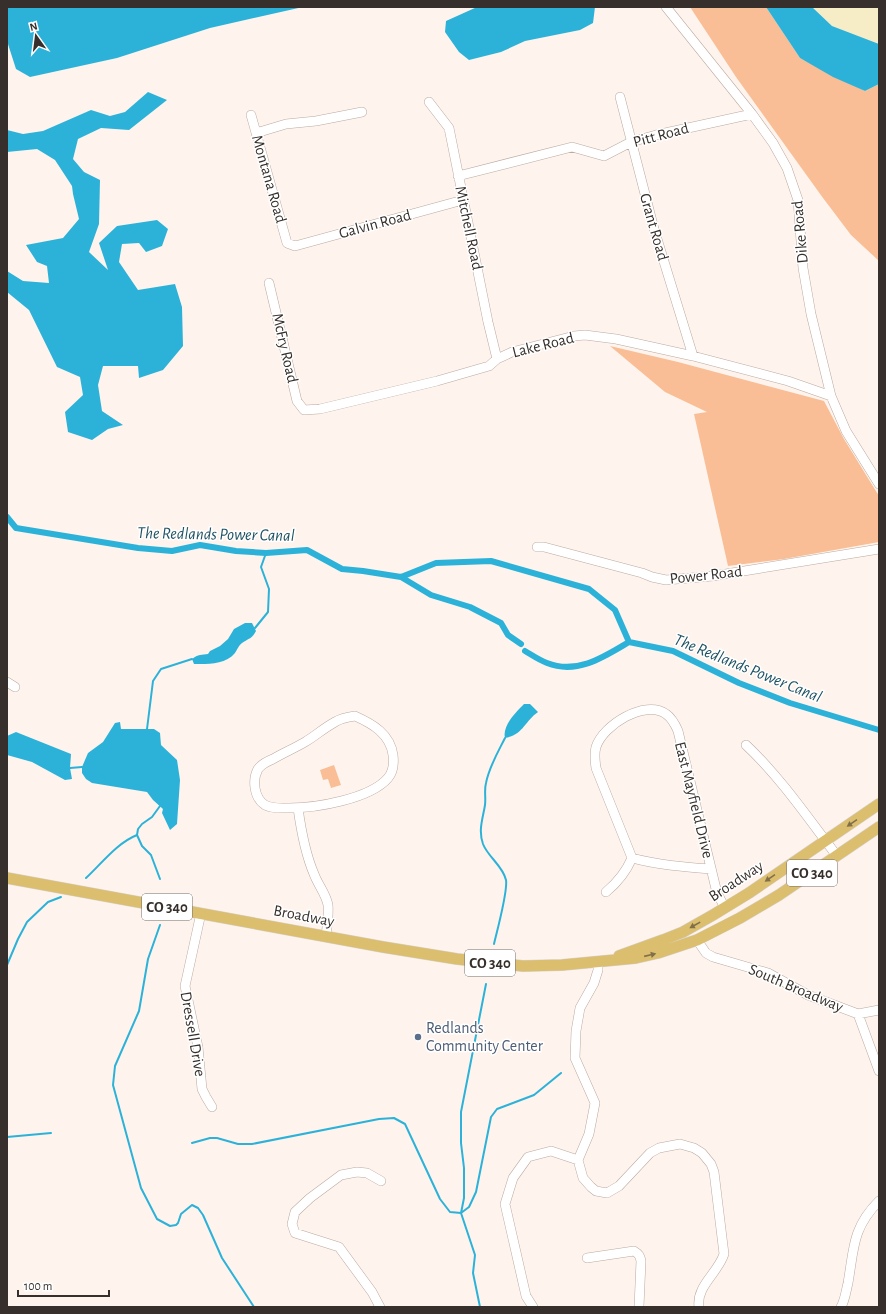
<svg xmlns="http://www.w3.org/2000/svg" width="886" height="1314" font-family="'Alegreya Sans',sans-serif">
  <rect width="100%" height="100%" fill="#fef4ed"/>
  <path fill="#f9be95" d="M 690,7 L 766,7 L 800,58 L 865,91 L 879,84 L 879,261 L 851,235 L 823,198 L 736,77 Z
    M 610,346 L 678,362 L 824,401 L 844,439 L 879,496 L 879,542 L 784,559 L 728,566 L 694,414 L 707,412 L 665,392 Z
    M 334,765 L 341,785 L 331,788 L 328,779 L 323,780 L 320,770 Z"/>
  <path fill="#f6edc7" d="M 812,7 L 879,7 L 879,44 L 832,26 Z"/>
  <path fill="#2cb2d9" d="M 7,7 L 303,7 L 210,28 L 117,58 L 30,77 L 16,69 L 7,41 Z
    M 477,7 L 595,7 L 593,23 L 580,30 L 525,41 L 501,52 L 469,60 L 459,52 L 445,32 L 446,21 Z
    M 766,7 L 812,7 L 832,26 L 879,44 L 879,84 L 865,91 L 833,77 L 800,58 Z
    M 148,92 L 167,100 L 129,130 L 101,128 L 78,139 L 73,159 L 84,172 L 100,180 L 99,224 L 89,252 L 108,270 L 99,243 L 117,226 L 157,220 L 168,229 L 162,246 L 146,252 L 139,243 L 122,244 L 119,262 L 138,290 L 175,284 L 182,307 L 183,346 L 163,370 L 139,378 L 138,366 L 103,366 L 98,385 L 102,411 L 123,425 L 108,429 L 92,440 L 68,432 L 65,412 L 83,395 L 80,377 L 57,367 L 29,310 L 7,292 L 7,271 L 23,281 L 49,283 L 47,266 L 37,262 L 26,245 L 63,238 L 79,219 L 73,194 L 72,186 L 55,160 L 37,149 L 7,152 L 7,130 L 23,134 L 43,131 L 91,110 L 110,116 L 125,112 Z
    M 245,623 L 252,623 L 256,631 C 252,639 249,638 242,643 C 239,645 237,650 235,653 C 225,665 208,664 194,664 L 192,659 C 198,654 202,655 208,654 L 210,651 L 220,646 L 228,639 L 234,629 Z
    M 524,704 L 530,704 L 538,712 C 525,721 523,735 505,738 C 502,726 516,712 524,704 Z
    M 120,722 L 121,729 L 154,729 L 160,733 L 161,745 L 177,760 L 180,780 L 177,824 L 170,830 L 162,813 L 163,809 L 153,800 L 147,792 L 92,783 L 86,779 L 82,773 L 82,767 L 88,753 L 103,742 L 115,723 Z
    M 16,732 L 71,754 L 70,768 L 72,779 L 65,780 L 32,762 L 7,755 L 7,736 Z"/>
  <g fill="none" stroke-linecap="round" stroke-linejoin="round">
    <path stroke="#2cb2d9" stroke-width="2" d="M 255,628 L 268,612 L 269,589 L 261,567 L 266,553
      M 147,729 L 153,681 L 161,669 L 192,659
      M 70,768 L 82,767
      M 86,878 C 102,863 117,843 137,835
      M 160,879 L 151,855 L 142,846 L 137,835 L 138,829 L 142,824 L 152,817 L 160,806
      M 160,925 L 148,959 L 139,1011 L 115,1066 L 113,1085 L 141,1188 L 157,1219 L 170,1226 L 176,1225 L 178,1223 L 181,1214 L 192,1205 L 198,1208 L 203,1215 L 222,1258 L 254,1307
      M 494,944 C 497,931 508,891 506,880 C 503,866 488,857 483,844 C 478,830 483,818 485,805 C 486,798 484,790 486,783 C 489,767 498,752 505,738
      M 7,965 L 18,939 L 27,922 L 48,902 L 61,897
      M 7,1137 L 51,1133
      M 192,1143 L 210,1138 L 217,1138 L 238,1144 L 252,1144 L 379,1119 L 394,1118 L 405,1124 L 440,1199 L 450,1212 L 461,1213 L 469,1207 L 476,1192 L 491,1117 L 497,1109 L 534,1095 L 561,1073
      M 480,1307 L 473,1273 L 475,1255 L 461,1213 L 464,1198 L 464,1168 L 461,1143 L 461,1112 L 486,984"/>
    <path stroke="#2cb2d9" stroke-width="6" d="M 7,517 L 16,528 L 138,548 L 172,551 L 200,545 L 236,551 L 266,553 L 307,550 L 342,569 L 363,571 L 401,577 L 436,563 L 491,561 L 589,589 L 615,610 L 629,642
      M 401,577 L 431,595 L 470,607 L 501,623 L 508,635 L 521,644
      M 525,651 C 532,655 539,660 547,663 C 577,675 604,657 629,642 L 673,651 L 739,683 L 790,703 L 879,730"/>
    <defs>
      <path id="minor" d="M 666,7 L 752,114 L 773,143 L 787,168 L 798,200 L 803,268 L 811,314 L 831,396 L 846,431 L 879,484
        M 620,97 L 654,229 L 693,356
        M 429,102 L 449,128 L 488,322 L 497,359
        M 251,115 L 287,243 L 295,246 L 463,200
        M 256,133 L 286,124 L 316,121 L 362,112
        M 458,176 L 572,147 L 604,156 L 631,142 L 656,135 L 752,114
        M 269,283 L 297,401 L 304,410 L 320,409 L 437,381 L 489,366 L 497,359 L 512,352 L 574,336 L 585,335 L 616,339 L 693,356 L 788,381 L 831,396
        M 537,547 L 544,547 L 642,573 L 652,577 L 666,580 L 713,576 L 879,549
        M 7,682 L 15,687
        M 355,716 C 373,724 390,734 393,755 C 394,763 394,771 388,778 C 370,799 316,808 289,808 C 281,808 272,809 265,805 C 254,798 252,780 258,769 C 261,765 268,761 273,759 C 283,753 295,748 305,742 C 315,736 324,728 335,722 C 341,718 348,717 355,716 Z
        M 746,745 C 781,778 808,818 837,856
        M 298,808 C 301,830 305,853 314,874 C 318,885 326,894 328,905 C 329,916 327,926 326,936
        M 632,858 L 596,768 C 595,761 594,754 596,747 C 603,725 645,699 666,714 C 672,718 675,724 678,731 L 717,893 L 725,908
        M 632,858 C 658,865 684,867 711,869
        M 606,892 C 618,882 626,872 632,858
        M 201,913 L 185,986 L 198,1047 L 202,1089 L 206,1097 L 212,1107
        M 697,940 L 706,953 L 713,957 L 768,973 L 808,995 L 858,1014 L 879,1010
        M 598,962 L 598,970 L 594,983 L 580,1008 L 576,1031 L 575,1058 L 595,1103 L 589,1134 L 578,1160 L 583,1178 L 591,1187 L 596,1191 L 607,1193 L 619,1186 L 650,1153 L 659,1148 L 680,1144 L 694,1148 L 702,1153 L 711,1164 L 714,1172 L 724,1254 C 718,1273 696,1286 699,1307
        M 858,1014 L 879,1071
        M 587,1258 L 634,1251 C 639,1254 640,1256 641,1261 L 639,1307
        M 380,1307 L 372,1292 L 339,1247 L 295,1233 L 292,1224 L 295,1212 L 310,1198 L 341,1175 L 357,1172 L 367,1173 L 381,1181
        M 533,1307 L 526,1296 L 505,1204 L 513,1178 L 528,1157 L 551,1151 L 578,1160
        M 841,1307 C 845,1300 846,1291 848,1283 C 854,1249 852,1228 879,1201"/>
      <path id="major" d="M 7,878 L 383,947 L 457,959 L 523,966 L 562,965 L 636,958 L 658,953 L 697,940 L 740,918 L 779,895 L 879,827
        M 619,956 L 663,940 L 683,932 L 713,915 L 749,893 L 879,804"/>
    </defs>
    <use href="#minor" stroke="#baaaa0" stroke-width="10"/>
    <use href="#major" stroke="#d7d5d5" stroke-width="12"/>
    <use href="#minor" stroke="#fff" stroke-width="9"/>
    <use href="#major" stroke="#dcbe6f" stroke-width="11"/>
  </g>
  <defs><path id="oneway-solid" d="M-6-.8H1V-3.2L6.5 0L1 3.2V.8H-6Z"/></defs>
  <g fill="#816f4a">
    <use href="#oneway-solid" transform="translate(852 823) rotate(146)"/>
    <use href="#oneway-solid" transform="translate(770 878) rotate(146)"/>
    <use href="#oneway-solid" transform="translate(695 925) rotate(151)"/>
    <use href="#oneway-solid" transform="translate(650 955) rotate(-13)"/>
  </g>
  <circle fill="#5c6f8a" stroke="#fff" stroke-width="1.5" cx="418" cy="1037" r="4"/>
  <g text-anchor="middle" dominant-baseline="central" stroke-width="3" stroke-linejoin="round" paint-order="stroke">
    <g fill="#fff" stroke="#726d6b" stroke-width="1">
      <rect x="787" y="860" width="50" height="26" rx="3"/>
      <rect x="142" y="894" width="50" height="26" rx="3"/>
      <rect x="465" y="950" width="50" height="26" rx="3"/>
    </g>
    <g font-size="15" font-weight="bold" fill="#362f2b">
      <text x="812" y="873">CO 340</text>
      <text x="167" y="907">CO 340</text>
      <text x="490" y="963">CO 340</text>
    </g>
    <g font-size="16" fill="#362f2b" stroke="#fff">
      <text transform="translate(661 135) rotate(-15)">Pitt Road</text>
      <text transform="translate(269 179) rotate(74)">Montana Road</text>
      <text transform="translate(375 224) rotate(-15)">Galvin Road</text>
      <text transform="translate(654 227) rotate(74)">Grant Road</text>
      <text transform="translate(469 228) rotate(78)">Mitchell Road</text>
      <text transform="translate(800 232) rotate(-95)">Dike Road</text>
      <text transform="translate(543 345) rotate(-14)">Lake Road</text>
      <text transform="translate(285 348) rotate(77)">McFry Road</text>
      <text transform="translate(706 575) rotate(-6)">Power Road</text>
      <text transform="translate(694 800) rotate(76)">East Mayfield Drive</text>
      <text transform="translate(736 881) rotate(-33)">Broadway</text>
      <text transform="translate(304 916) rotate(11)">Broadway</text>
      <text transform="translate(796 988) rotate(23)">South Broadway</text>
      <text transform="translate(193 1034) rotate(80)">Dressell Drive</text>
    </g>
    <g font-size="16" fill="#4e5e75" stroke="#fff" text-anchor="start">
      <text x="426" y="1028">Redlands<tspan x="426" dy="18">Community Center</tspan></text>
    </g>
    <g font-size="17" font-style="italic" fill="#1f5263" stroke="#fff">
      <text transform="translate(216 534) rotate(1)">The Redlands Power Canal</text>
      <text transform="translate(748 668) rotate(22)">The Redlands Power Canal</text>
    </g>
  </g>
  <rect width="886" height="1314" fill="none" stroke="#362f2b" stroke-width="16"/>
  <g transform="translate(36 36) rotate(346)" stroke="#ffffff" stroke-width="3" paint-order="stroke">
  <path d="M0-3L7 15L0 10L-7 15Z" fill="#362f2b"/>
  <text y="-6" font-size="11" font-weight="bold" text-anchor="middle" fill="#362f2b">N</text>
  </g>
  <path d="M18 1290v6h91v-6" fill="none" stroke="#362f2b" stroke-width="2"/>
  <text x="24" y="1290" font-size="12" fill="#362f2b" stroke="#ffffff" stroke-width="3" paint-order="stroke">100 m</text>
</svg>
